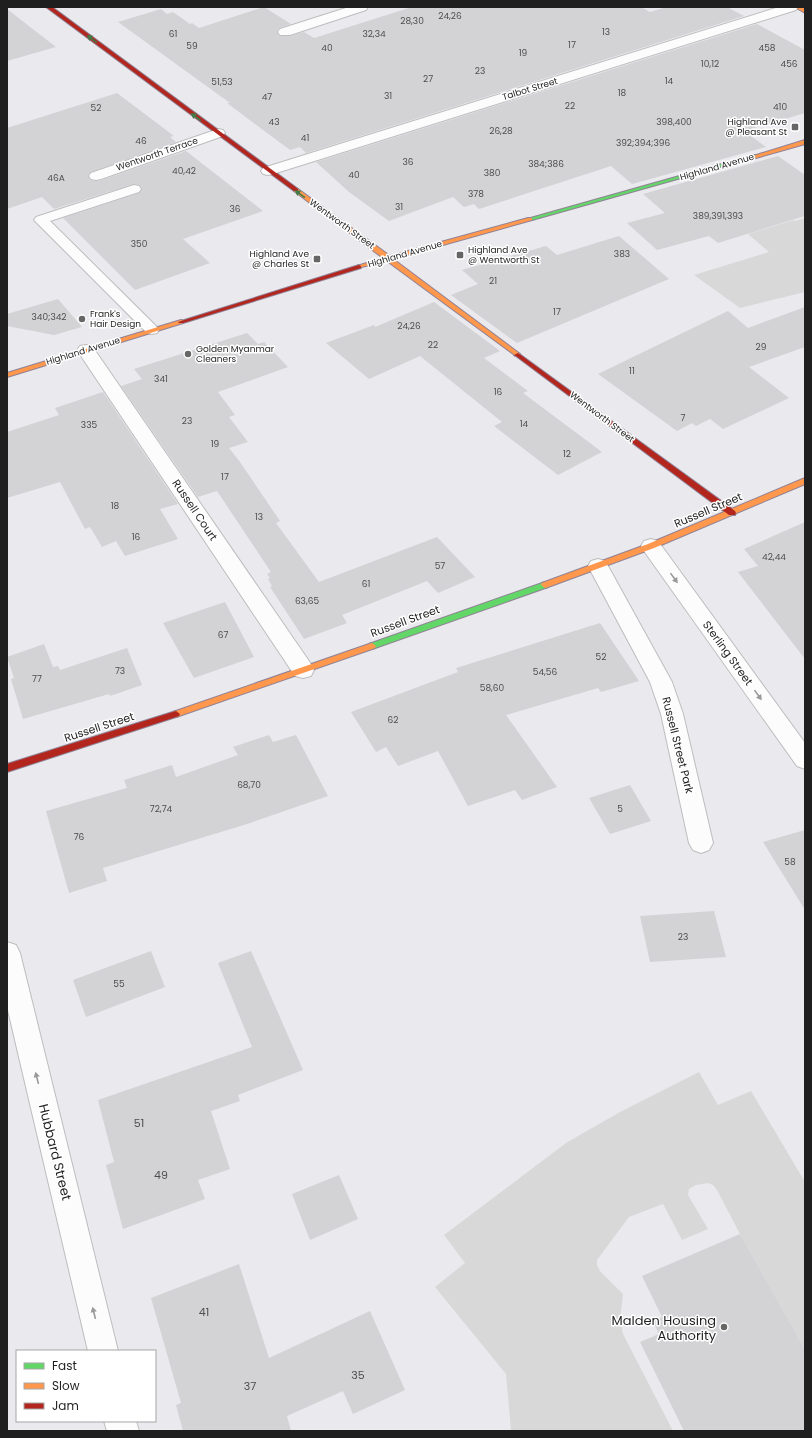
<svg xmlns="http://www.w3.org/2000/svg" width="812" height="1438" font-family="Poppins,sans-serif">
  <rect width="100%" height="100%" fill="#eae9ed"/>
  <path fill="#d8d8d9" d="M 805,218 L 805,292 L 740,308 L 694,275 L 769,252 L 748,234 L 794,220 L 795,221 Z
    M 699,1072 L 718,1105 L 751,1091 L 805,1182 L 805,1349 L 740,1234 L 717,1190 L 713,1185 L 708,1183 L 696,1185 L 689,1189 L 688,1195 L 708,1229 L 682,1240 L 663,1204 L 629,1217 L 597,1260 L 597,1265 L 600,1271 L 623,1294 L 620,1320 L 623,1334 L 673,1431 L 511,1431 L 506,1374 L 435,1287 L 465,1263 L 444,1235 L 566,1143 L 620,1112 Z"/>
  <path fill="#d3d2d5" d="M 264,7 L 291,24 L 279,28 L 277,31 L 279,36 L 290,36 L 304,32 L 314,38 L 412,7 L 641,7 L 650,12 L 667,7 L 727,7 L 744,16 L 306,153 L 300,147 L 290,150 L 227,103 L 230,103 L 118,22 L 161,9 L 167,14 L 173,12 L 190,24 L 192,23 L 199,28 Z
    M 7,9 L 56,47 L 7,61 Z
    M 757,24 L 805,50 L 805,113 L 744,131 L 766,147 L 632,184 L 611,166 L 479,209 L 474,204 L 464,207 L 453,197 L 389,221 L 349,192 L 316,162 Z
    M 117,93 L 174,136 L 170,137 L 176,142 L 91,172 L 88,175 L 90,180 L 96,181 L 102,180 L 186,151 L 263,211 L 183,239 L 210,263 L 135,290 L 63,218 L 139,193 L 142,188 L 139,185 L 134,184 L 54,209 L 42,197 L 7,209 L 7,128 Z
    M 778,156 L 805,175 L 805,216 L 718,243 L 709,236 L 657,250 L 627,223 L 665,213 L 643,194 Z
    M 619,236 L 669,279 L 517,343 L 451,295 L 478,284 L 462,270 L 546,246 L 557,255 Z
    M 58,299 L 82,327 L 54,335 L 7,326 L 7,314 Z
    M 434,302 L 500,351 L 484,358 L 528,391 L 523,393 L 602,452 L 558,475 L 494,426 L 502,422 L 420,356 L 369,379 L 326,343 L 374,325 L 375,327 Z
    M 805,307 L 805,347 L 749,367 L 789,398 L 723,429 L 710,419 L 696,426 L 692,423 L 677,431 L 598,374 L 728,311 L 748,328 Z
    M 247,333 L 258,344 L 264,342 L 288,367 L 218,392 L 235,415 L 229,417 L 248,442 L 229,448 L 240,462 L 280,521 L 276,523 L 319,582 L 437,537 L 475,577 L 438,593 L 427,581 L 342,615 L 347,623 L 304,639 L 270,587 L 272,586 L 268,579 L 270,578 L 267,574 L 271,572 L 217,491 L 198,497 L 121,386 L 142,379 L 134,369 Z
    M 103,392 L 178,504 L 160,509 L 178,539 L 125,556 L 116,541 L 102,547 L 90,527 L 85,529 L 60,482 L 7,498 L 7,432 L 59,415 L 55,408 Z
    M 805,522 L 805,659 L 738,572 L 758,566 L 744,549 Z
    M 225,602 L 254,657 L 194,678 L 163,623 Z
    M 600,623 L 639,681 L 601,692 L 598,688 L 506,715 L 557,787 L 522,800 L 515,790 L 468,806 L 438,751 L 398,766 L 386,747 L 376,752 L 351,712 L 458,672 L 456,668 Z
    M 44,644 L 53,667 L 58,666 L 60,670 L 127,648 L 142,685 L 110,696 L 109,694 L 23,719 L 11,679 L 14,678 L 7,657 Z
    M 269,735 L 273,742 L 296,735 L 328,796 L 247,824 L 103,868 L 107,881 L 69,893 L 46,811 L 127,788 L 124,780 L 172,765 L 176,777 L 238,755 L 233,747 Z
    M 630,785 L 651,821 L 610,834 L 589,798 Z
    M 805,830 L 805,910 L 763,842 Z
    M 714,911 L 726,957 L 650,962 L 640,916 Z
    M 151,951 L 165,987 L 86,1017 L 73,980 Z
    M 251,951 L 303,1070 L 238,1095 L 240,1101 L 211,1111 L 230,1169 L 198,1180 L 205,1199 L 123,1229 L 106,1165 L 114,1162 L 98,1100 L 252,1047 L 218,963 Z
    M 339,1175 L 358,1219 L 310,1240 L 292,1194 Z
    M 740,1234 L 805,1349 L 805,1431 L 684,1431 L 640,1342 L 659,1334 L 653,1321 L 662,1317 L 642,1276 Z
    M 239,1264 L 269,1358 L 370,1311 L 405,1390 L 353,1414 L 343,1391 L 287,1416 L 291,1431 L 183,1431 L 176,1405 L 181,1403 L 151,1298 Z"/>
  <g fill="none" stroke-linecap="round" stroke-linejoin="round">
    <defs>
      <path id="lane" d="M 134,185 L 139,186 L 141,189 L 139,192 L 50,221 L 157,327 L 159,330 L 157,333 L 152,334 L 147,333 L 34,220 L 36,217 Z"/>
      <path id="street" d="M 349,7 L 368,7 L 366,10 L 290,35 L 280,35 L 278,32 L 280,29 Z
        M 779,7 L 798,7 L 796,10 L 273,174 L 268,175 L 263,174 L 261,171 L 263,168 Z
        M 218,129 L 223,130 L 225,133 L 223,136 L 101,179 L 96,180 L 91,179 L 89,176 L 91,173 Z
        M 86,345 L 92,346 L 311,664 L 314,670 L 311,676 L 303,678 L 295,676 L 77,350 L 80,346 Z
        M 651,539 L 658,541 L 805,743 L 805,769 L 797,766 L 644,551 L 641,546 L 644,541 Z
        M 598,559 L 605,561 L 608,566 L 672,682 L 683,714 L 713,843 L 709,850 L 701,853 L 693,850 L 689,843 L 661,714 L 650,682 L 588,566 L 591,561 Z
        M 7,942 L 16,945 L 20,953 L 118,1351 L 88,1351 L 7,1006 Z
        M 104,1421 L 136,1421 L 139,1431 L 107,1431 Z"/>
      <path id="fast" d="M 754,155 L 759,156 L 532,220 L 527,219 Z
        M 545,582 L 549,585 L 548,587 L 375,648 L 372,649 L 368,646 L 369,644 Z"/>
      <path id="slow" d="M 795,7 L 802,7 L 805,9 L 805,13 Z
        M 805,140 L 805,144 L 756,158 L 753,156 Z
        M 294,189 L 298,189 L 390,256 L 528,218 L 532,218 L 532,220 L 393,259 L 520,354 L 520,356 L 516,356 L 387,261 L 357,268 L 357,266 L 383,258 L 294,191 Z
        M 181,320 L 183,321 L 183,323 L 7,377 L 7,373 Z
        M 805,478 L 805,484 L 654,548 L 548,587 L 545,588 L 541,585 L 542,583 L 648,544 Z
        M 372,643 L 376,646 L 375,648 L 179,716 L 176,717 L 172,714 L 173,712 Z"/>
      <path id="jam" d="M 46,7 L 52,7 L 298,189 L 298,191 L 294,191 Z
        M 359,265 L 361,266 L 361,268 L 183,323 L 179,323 L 178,322 Z
        M 518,353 L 735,511 L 736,513 L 735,515 L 729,515 L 516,356 L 514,355 Z
        M 176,711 L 180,714 L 179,716 L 7,772 L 7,764 Z"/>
    </defs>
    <use href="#lane" stroke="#bdbdbf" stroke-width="2"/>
    <use href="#street" stroke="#bdbdbf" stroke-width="2"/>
    <use href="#fast" stroke="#908296" stroke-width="2"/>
    <use href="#slow" stroke="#908296" stroke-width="2"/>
    <use href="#jam" stroke="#908296" stroke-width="2"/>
    <use href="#lane" fill="#fcfcfc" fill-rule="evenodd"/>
    <use href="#street" fill="#fcfcfc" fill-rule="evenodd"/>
    <use href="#fast" fill="#63d668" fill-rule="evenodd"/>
    <use href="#slow" fill="#ff974d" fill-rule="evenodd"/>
    <use href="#jam" fill="#b3261e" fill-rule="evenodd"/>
  </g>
  <defs><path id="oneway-solid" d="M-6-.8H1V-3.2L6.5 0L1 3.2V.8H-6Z"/></defs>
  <g fill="#417a44">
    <use href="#oneway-solid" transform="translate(92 39) rotate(-143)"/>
    <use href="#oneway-solid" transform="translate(196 117) rotate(-143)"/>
    <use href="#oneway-solid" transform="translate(300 194) rotate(-144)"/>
  </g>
  <g fill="#999">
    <use href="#oneway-solid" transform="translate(674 578) rotate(54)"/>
    <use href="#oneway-solid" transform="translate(758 695) rotate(54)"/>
    <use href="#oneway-solid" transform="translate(37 1078) rotate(-104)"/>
    <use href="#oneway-solid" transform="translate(94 1313) rotate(-104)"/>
  </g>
  <g fill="#666667" stroke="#fff" stroke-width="1.5">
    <rect x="791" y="123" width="8" height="8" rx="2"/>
    <rect x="456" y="251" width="8" height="8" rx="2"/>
    <rect x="313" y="255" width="8" height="8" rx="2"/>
    <circle cx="82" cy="319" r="4"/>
    <circle cx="188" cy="354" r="4"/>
    <circle cx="724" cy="1327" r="4"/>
  </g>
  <g text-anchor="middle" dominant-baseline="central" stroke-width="3" stroke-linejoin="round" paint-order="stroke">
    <g font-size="9" fill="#4e4e4e">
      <text x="450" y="16">24,26</text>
      <text x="412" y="21">28,30</text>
      <text x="606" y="32">13</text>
      <text x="173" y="34">61</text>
      <text x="374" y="34">32,34</text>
      <text x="572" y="45">17</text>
      <text x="192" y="46">59</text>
      <text x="327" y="48">40</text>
      <text x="767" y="48">458</text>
      <text x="523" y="53">19</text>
      <text x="710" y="64">10,12</text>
      <text x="789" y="64">456</text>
      <text x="480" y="71">23</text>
      <text x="428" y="79">27</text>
      <text x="669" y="81">14</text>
      <text x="222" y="82">51,53</text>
      <text x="622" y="93">18</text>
      <text x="388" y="96">31</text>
      <text x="267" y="97">47</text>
      <text x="570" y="106">22</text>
      <text x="780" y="107">410</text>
      <text x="96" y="108">52</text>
      <text x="274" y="122">43</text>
      <text x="674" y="122">398,400</text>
      <text x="501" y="131">26,28</text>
      <text x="305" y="138">41</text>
      <text x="141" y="141">46</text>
      <text x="643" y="143">392;394;396</text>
      <text x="408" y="162">36</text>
      <text x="546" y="164">384;386</text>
      <text x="184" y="171">40,42</text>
      <text x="492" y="173">380</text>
      <text x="354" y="175">40</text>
      <text x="56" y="178">46A</text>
      <text x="476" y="194">378</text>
      <text x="399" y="207">31</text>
      <text x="235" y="209">36</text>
      <text x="718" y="216">389,391,393</text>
      <text x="139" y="244">350</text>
      <text x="622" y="254">383</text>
      <text x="493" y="281">21</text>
      <text x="557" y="312">17</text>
      <text x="49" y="317">340;342</text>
      <text x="409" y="326">24,26</text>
      <text x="433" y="345">22</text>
      <text x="761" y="347">29</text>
      <text x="632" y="371">11</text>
      <text x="161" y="379">341</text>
      <text x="498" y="392">16</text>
      <text x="683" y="418">7</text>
      <text x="187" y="421">23</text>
      <text x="524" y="424">14</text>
      <text x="89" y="425">335</text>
      <text x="215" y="444">19</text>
      <text x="567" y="454">12</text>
      <text x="225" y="477">17</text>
      <text x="115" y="506">18</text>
      <text x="259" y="517">13</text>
      <text x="136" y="537">16</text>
      <text x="774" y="557">42,44</text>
      <text x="440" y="566">57</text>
      <text x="366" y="584">61</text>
      <text x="307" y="601">63,65</text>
      <text x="223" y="635">67</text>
      <text x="601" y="657">52</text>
      <text x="120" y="671">73</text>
      <text x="545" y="672">54,56</text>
      <text x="37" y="679">77</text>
      <text x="492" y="688">58,60</text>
      <text x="393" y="720">62</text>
      <text x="249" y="785">68,70</text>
      <text x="161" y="809">72,74</text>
      <text x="620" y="809">5</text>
      <text x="79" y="837">76</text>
      <text x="790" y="862">58</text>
      <text x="683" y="937">23</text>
      <text x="119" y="984">55</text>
    </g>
    <g font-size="9" fill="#1f1f1f" stroke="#fff">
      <text transform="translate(530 89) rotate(-17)">Talbot Street</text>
      <text transform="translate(157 154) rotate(-19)">Wentworth Terrace</text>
      <text transform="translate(717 167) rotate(-16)">Highland Avenue</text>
      <text transform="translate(342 224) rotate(36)">Wentworth Street</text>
      <text transform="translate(405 254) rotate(-16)">Highland Avenue</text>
      <text transform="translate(83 351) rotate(-17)">Highland Avenue</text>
      <text transform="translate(602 417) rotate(37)">Wentworth Street</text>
    </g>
    <g font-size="9" fill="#1f1f1f" stroke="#fff" text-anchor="start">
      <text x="787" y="122" text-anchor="end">Highland Ave<tspan x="787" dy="10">@ Pleasant St</tspan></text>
      <text x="468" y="250">Highland Ave<tspan x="468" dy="10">@ Wentworth St</tspan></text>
      <text x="309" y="254" text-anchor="end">Highland Ave<tspan x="309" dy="10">@ Charles St</tspan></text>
      <text x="90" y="314">Frank's<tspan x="90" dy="10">Hair Design</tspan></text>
      <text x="196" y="349">Golden Myanmar<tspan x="196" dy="10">Cleaners</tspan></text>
    </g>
    <g font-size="11" fill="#1f1f1f" stroke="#fff">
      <text transform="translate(195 510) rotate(56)">Russell Court</text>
      <text transform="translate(708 510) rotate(-23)">Russell Street</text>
      <text transform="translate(405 621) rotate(-20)">Russell Street</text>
      <text transform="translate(728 653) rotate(54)">Sterling Street</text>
      <text transform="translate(99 727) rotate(-18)">Russell Street</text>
      <text transform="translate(678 745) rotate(76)">Russell Street Park</text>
    </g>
    <g font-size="11" fill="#4e4e4e">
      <text x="139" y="1123">51</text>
      <text x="161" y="1175">49</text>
      <text x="204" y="1312">41</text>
      <text x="358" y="1375">35</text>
      <text x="250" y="1386">37</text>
    </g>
    <g font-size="13" fill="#1f1f1f" stroke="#fff">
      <text transform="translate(55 1152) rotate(76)">Hubbard Street</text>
    </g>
    <g font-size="13" fill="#1f1f1f" stroke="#fff" text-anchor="end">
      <text x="716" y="1320">Malden Housing<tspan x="716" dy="15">Authority</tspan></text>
    </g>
  </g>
  <rect width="812" height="1438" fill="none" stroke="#1f1f1f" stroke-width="16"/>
  <rect x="16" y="1350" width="140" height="72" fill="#ffffff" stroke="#a5a5a5"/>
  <rect x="24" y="1363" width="20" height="6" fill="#63d668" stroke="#a5a5a5"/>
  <text x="52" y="1370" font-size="12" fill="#1f1f1f">Fast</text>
  <rect x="24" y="1383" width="20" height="6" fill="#ff974d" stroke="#a5a5a5"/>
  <text x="52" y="1390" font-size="12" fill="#1f1f1f">Slow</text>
  <rect x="24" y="1403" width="20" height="6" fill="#b3261e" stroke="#a5a5a5"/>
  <text x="52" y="1410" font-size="12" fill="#1f1f1f">Jam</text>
</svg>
